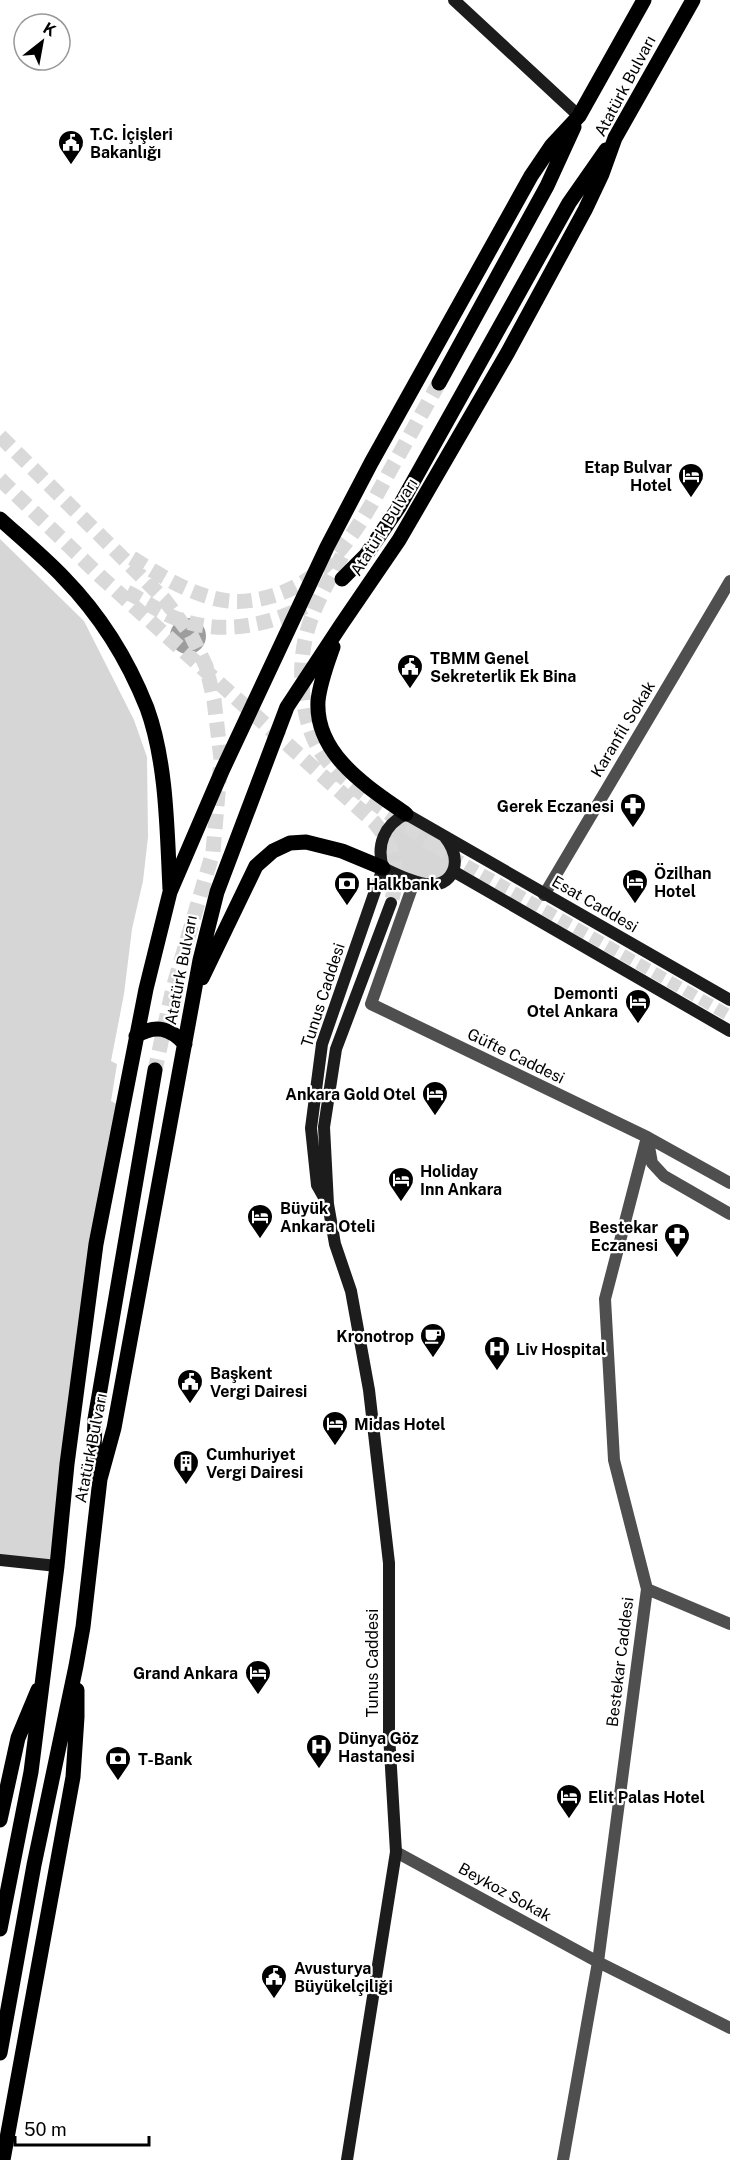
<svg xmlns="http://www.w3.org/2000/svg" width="730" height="2160" font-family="'Public Sans',sans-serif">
  <rect width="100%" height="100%" fill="#fff"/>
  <path fill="#d6d6d6" d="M 0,539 L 84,621 L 134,720 L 147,757 L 148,837 L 143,881 L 132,929 L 124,994 L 111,1061 L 117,1064 L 111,1101 L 123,1107 L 57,1566 L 0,1560 Z
    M 406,814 L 445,836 L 453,871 L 431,885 L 383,868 L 383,838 Z"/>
  <path fill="#9d9d9d" d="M170 636a18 18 0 1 1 36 0a18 18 0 1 1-36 0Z"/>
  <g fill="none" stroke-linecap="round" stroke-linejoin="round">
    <path stroke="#d9d9d9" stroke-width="12" stroke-dasharray="12 6" stroke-linecap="butt" d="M 435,847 L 730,1016"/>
    <path stroke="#d9d9d9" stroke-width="15" stroke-dasharray="15 8" stroke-linecap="butt" d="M 0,436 L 164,599 L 191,635 L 206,666 L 214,700 L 221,759 L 213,852 L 173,988 L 155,1070
      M 0,479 L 101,577 L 374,822 C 395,846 400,872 391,903
      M 342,556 C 313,609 295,640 304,703 C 307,726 315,748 331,765 C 357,795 403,821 435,847
      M 132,558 C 160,575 189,594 222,600 C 239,603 255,601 272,596 C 334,578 363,520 392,467 C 408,439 423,411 439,383
      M 127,592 C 141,599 154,608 168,615 C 214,636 261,628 305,607"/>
    <path stroke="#4f4f4f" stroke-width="12" d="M 414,882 L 371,1004 L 647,1137 L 730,1183
      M 544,895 L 730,581
      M 648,1141 L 652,1163 L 664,1176 L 730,1214
      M 647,1589 L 730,1624
      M 396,1852 L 598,1962 L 730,2028
      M 563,2160 L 598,1962 L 647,1589 L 614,1460 L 605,1299 L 647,1137"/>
    <path stroke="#1c1c1c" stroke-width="12" d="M 454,0 L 579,116
      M 383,868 C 376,845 384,825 406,814 L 730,1000
      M 383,868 C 402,877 444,900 454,868 C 457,856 452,846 445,837
      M 453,871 L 730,1031
      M 326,1201 L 317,1185 L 311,1128 L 322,1044 L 383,868
      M 0,1560 L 57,1566
      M 347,2160 L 396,1852 L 389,1734 L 389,1563 L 369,1390 L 351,1291 L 335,1244 L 328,1204 L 324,1127 L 336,1049 L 391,903"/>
    <path stroke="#000" stroke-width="15" d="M 439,383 L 547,186 L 574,127
      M 0,519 C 21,538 44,557 64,578 C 100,615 128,660 147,708 C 167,763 167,832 170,889
      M 342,579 L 366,555 L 399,507 L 569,203 L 606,150
      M 333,647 C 327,664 320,682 318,701 C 315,755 368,787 406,814
      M 202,978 L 256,866 L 273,851 L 290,843 L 306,842 L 342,851 L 383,868
      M 136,1036 C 156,1024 170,1028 185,1044
      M 99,1476 L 94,1453 L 95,1419 L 155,1070
      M 0,1820 L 18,1738 L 38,1690
      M 0,1929 L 31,1772 L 57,1566 L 67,1464 L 96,1244 L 146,989 L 170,892 L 222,771 L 327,547 L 371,463 L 531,176 L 552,145 L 579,116 L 644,0
      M 0,2053 L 34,1865 L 76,1666 L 83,1627 L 100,1479 L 114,1428 L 200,960 L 217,892 L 287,707 L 341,625 L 399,540 L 508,352 L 585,210 L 602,174 L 615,138 L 693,0
      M 3,2160 L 73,1777 L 77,1717 L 77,1690"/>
  </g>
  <defs>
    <symbol id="civic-pin" viewBox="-11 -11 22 30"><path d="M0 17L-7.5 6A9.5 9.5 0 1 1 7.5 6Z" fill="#000" stroke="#fff"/><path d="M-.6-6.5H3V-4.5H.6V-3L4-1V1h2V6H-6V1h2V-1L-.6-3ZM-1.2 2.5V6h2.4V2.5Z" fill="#fff"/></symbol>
    <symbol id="hotel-pin" viewBox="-11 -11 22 30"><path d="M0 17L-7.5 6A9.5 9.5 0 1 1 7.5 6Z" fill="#000" stroke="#fff"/><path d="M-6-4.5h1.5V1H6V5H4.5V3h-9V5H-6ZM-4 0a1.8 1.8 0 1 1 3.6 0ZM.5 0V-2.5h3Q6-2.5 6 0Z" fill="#fff"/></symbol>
    <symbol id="pharmacy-pin" viewBox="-11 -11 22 30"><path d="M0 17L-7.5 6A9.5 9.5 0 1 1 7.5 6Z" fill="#000" stroke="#fff"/><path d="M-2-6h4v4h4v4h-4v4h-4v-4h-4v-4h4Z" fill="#fff"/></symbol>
    <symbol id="bank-pin" viewBox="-11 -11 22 30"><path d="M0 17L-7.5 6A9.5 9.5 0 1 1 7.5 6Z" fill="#000" stroke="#fff"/><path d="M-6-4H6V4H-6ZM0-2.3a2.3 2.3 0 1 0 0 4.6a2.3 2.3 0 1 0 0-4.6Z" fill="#fff"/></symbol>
    <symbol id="cafe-pin" viewBox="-11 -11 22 30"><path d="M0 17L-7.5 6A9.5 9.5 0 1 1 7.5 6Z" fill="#000" stroke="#fff"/><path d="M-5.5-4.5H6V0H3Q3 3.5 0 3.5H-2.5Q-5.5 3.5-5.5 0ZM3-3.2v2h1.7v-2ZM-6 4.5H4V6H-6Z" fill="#fff"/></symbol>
    <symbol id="hospital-pin" viewBox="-11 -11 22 30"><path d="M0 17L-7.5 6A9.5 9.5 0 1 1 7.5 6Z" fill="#000" stroke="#fff"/><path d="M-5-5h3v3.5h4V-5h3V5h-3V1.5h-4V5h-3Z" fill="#fff"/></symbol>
    <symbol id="building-pin" viewBox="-11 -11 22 30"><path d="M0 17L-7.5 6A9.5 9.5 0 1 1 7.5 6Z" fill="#000" stroke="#fff"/><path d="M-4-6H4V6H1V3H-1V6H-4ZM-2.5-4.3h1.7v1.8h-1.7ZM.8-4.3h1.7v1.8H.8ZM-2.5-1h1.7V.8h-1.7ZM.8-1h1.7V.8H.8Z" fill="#fff"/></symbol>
  </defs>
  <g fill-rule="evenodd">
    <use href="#civic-pin" x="56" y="128" width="30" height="40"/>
    <use href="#hotel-pin" x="676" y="461" width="30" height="40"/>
    <use href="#civic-pin" x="395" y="652" width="30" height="40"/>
    <use href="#pharmacy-pin" x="618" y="791" width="30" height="40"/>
    <use href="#hotel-pin" x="620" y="867" width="30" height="40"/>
    <use href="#bank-pin" x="332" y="869" width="30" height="40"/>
    <use href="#hotel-pin" x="623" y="987" width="30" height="40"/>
    <use href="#hotel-pin" x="420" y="1079" width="30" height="40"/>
    <use href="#hotel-pin" x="386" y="1165" width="30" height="40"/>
    <use href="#hotel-pin" x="245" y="1202" width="30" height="40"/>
    <use href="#pharmacy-pin" x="662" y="1221" width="30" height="40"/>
    <use href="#cafe-pin" x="418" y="1321" width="30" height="40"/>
    <use href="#hospital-pin" x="482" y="1334" width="30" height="40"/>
    <use href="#civic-pin" x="175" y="1367" width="30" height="40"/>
    <use href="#hotel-pin" x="320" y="1409" width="30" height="40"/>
    <use href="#building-pin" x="171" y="1448" width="30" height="40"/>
    <use href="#hotel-pin" x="243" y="1658" width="30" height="40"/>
    <use href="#hospital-pin" x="304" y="1732" width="30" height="40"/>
    <use href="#bank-pin" x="103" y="1744" width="30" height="40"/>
    <use href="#hotel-pin" x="554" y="1782" width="30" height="40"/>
    <use href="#civic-pin" x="259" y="1962" width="30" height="40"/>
  </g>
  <g text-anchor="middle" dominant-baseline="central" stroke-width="4.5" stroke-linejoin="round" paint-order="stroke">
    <g font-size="16" fill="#000" stroke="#fff">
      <text transform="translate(625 86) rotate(-62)">Atatürk Bulvarı</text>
      <text transform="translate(384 527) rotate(-58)">Atatürk Bulvarı</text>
      <text transform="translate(623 729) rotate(-59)">Karanfil Sokak</text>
      <text transform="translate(595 904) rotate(30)">Esat Caddesi</text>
      <text transform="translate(181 970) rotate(-79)">Atatürk Bulvarı</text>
      <text transform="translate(323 995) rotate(-72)">Tunus Caddesi</text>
      <text transform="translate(516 1056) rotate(26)">Güfte Caddesi</text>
      <text transform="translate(91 1448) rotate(-79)">Atatürk Bulvarı</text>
      <text transform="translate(620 1662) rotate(-83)">Bestekar Caddesi</text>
      <text transform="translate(372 1663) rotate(-90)">Tunus Caddesi</text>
      <text transform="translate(505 1892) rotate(29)">Beykoz Sokak</text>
    </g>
    <g font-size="16" font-weight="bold" fill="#000" stroke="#fff" text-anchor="start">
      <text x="90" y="134">T.C. İçişleri<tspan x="90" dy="18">Bakanlığı</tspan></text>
      <text x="672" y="467" text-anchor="end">Etap Bulvar<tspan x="672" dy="18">Hotel</tspan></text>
      <text x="430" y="658">TBMM Genel<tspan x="430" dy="18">Sekreterlik Ek Bina</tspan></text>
      <text x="614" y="806" text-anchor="end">Gerek Eczanesi</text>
      <text x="654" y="873">Özilhan<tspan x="654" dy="18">Hotel</tspan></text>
      <text x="366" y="884">Halkbank</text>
      <text x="618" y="993" text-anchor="end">Demonti<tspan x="618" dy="18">Otel Ankara</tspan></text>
      <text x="416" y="1094" text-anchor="end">Ankara Gold Otel</text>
      <text x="420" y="1171">Holiday<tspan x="420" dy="18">Inn Ankara</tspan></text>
      <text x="280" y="1208">Büyük<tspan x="280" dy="18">Ankara Oteli</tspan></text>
      <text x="658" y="1227" text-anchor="end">Bestekar<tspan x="658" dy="18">Eczanesi</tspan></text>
      <text x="414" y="1336" text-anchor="end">Kronotrop</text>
      <text x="516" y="1349">Liv Hospital</text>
      <text x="210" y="1373">Başkent<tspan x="210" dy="18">Vergi Dairesi</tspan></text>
      <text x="354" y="1424">Midas Hotel</text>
      <text x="206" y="1454">Cumhuriyet<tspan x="206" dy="18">Vergi Dairesi</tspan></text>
      <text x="238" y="1673" text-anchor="end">Grand Ankara</text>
      <text x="338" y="1738">Dünya Göz<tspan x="338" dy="18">Hastanesi</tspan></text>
      <text x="138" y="1759">T-Bank</text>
      <text x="588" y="1797">Elit Palas Hotel</text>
      <text x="294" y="1968">Avusturya<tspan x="294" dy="18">Büyükelçiliği</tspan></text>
    </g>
  </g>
  <g transform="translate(42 42) rotate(31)"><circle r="28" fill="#ffffff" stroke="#999999" stroke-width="1.5"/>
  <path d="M0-4.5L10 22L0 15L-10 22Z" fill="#000000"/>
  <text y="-9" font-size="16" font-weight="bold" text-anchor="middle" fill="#000000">K</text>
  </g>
  <path d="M15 2136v9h134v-9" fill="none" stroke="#000000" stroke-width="3"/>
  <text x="24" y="2136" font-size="18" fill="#000000" stroke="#ffffff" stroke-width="4.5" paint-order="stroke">50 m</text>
</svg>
